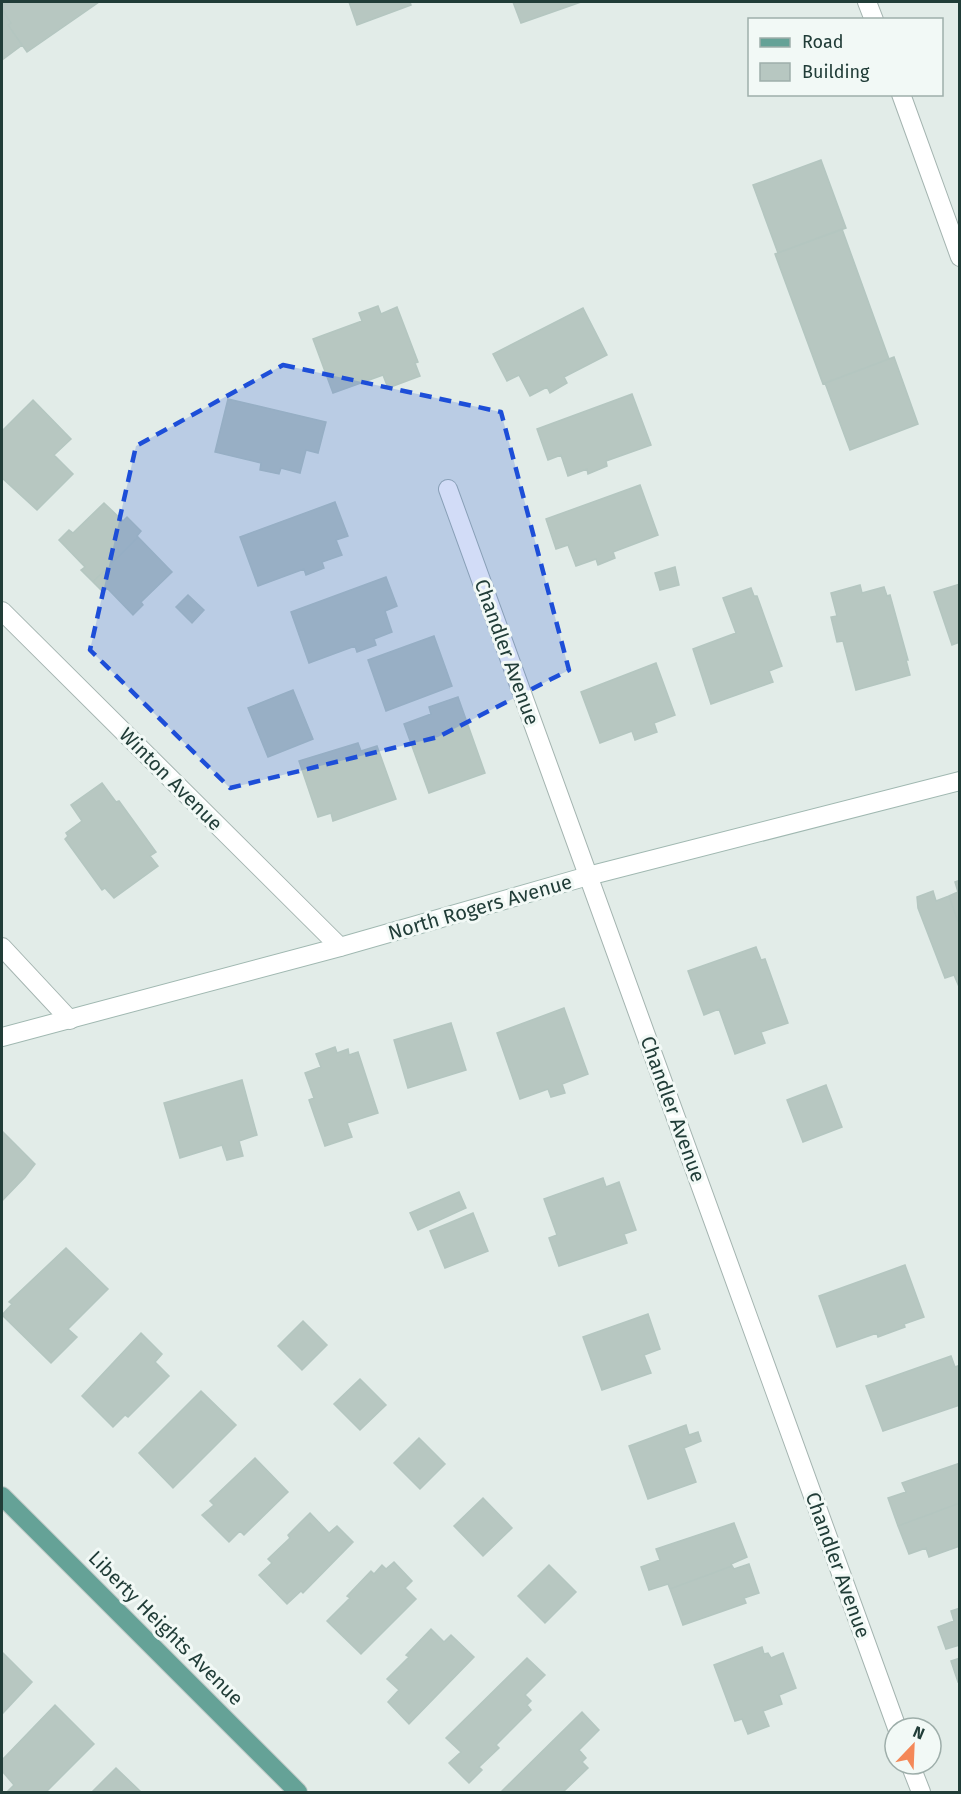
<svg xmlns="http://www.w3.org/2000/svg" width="961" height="1794" font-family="'Fira Sans',sans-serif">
  <rect width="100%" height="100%" fill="#e2ece8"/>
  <path fill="#b7c7c1" stroke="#b4c6c0" stroke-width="1.5" d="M 2,2 L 99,2 L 27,52 L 8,25 L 11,23 L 2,9 Z
    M 349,2 L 410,2 L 411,5 L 357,25 Z
    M 513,2 L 581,2 L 521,23 Z
    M 2,9 L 11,23 L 8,25 L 22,45 L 2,60 Z
    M 821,160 L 846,228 L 778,253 L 753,185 Z
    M 842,229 L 889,359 L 823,384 L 775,254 Z
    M 378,306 L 381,314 L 397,307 L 418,362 L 415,363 L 420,376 L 388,388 L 383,375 L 333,393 L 313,339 L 362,321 L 359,313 Z
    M 583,308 L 607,355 L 564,377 L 567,383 L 550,393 L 547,387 L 530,396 L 519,375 L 507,381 L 493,354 Z
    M 894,357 L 918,424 L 850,450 L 825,383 Z
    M 632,394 L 651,445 L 606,461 L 607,466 L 588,474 L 587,469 L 568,476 L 561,455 L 548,460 L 537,429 Z
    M 228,399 L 326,422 L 318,453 L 306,450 L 300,473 L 281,468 L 279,474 L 260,470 L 261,463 L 215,452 Z
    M 33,400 L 71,439 L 54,455 L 73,474 L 37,510 L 2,478 L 2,431 Z
    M 640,485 L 658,535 L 613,552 L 615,558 L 598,565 L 596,559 L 576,566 L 568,545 L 556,549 L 546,519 Z
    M 335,502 L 348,536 L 336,540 L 342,555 L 322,562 L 324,568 L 306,575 L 304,569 L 258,586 L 240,537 Z
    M 104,503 L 123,521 L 127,517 L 141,531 L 137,536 L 138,537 L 93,582 L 81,570 L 85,567 L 59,540 L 69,530 L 73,533 Z
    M 138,537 L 172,572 L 141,602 L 143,605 L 133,615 L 107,588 L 103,592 L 93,582 Z
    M 675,567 L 679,585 L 660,590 L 655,573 Z
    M 386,577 L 397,606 L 385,611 L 392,632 L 374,639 L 376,645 L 357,652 L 355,646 L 309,663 L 291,612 Z
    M 960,584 L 960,642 L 952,645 L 934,592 Z
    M 860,585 L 862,593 L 884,587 L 887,596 L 890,595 L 908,660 L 906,660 L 910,675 L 856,690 L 843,641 L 837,642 L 831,617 L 837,616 L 831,593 Z
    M 751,588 L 754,596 L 757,596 L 782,666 L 769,671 L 773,682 L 711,704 L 693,649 L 736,633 L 723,598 Z
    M 188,595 L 204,610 L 192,623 L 176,607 Z
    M 434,636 L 452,686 L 386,711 L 368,660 Z
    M 656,663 L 675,715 L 654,723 L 657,732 L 635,740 L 632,731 L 600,743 L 581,692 Z
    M 293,690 L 313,739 L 268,757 L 248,708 Z
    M 458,697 L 485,773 L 429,793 L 404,724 L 431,714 L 429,707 Z
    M 358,743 L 361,751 L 377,746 L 396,799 L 333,821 L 331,813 L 318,817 L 299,761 Z
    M 102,783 L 116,802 L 119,801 L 156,852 L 150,856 L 158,866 L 114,898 L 105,888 L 102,890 L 65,839 L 68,836 L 66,833 L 82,821 L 71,805 Z
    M 960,880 L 960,927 L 949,896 L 958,892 L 955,882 Z
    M 933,891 L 936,901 L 949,896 L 960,927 L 960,989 L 954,975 L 945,978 L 918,908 L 917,897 Z
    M 756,947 L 761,960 L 765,959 L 788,1023 L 761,1032 L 765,1043 L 735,1054 L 719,1009 L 704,1015 L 688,971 Z
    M 564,1008 L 588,1074 L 562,1084 L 565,1093 L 551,1097 L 548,1089 L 520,1099 L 497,1033 Z
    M 451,1023 L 466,1070 L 408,1088 L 394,1040 Z
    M 335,1047 L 337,1053 L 348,1049 L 349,1055 L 358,1052 L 378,1113 L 347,1123 L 352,1137 L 325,1146 L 309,1100 L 314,1098 L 305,1073 L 321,1067 L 316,1054 Z
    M 242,1080 L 257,1135 L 239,1141 L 243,1156 L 227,1160 L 222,1145 L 180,1158 L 164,1103 Z
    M 826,1085 L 842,1127 L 803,1142 L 787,1100 Z
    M 2,1131 L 35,1164 L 25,1177 L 2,1201 Z
    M 603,1178 L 606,1187 L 619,1182 L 636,1230 L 624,1234 L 627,1243 L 559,1266 L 549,1238 L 557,1235 L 544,1199 Z
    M 459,1192 L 466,1208 L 418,1230 L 410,1213 Z
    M 473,1213 L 488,1251 L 445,1268 L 430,1231 Z
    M 66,1248 L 108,1289 L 68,1329 L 77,1337 L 51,1363 L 2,1315 L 12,1304 L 9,1302 Z
    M 905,1265 L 924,1317 L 904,1324 L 905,1327 L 878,1337 L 877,1333 L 837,1347 L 819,1296 Z
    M 648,1314 L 660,1349 L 644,1355 L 651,1373 L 602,1390 L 583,1337 Z
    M 303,1321 L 327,1345 L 302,1370 L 278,1346 Z
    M 141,1333 L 162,1354 L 155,1362 L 169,1376 L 128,1417 L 125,1415 L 113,1427 L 82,1396 Z
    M 951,1356 L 955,1367 L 960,1365 L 960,1405 L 883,1431 L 866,1386 Z
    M 360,1379 L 386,1405 L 360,1430 L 334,1404 Z
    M 201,1391 L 236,1425 L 173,1488 L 139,1453 Z
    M 686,1425 L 689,1435 L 698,1432 L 701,1441 L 684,1448 L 696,1482 L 648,1499 L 629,1446 Z
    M 419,1438 L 445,1464 L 420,1489 L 394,1463 Z
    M 255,1458 L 288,1492 L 244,1535 L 240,1531 L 229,1542 L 202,1515 L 214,1505 L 210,1501 Z
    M 960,1463 L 960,1503 L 898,1526 L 888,1498 L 906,1492 L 902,1483 Z
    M 483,1498 L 512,1528 L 483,1556 L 454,1526 Z
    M 960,1503 L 960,1546 L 929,1557 L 926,1548 L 909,1554 L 898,1526 Z
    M 310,1513 L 329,1533 L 337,1526 L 353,1542 L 303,1593 L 301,1591 L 287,1604 L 259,1575 L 272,1563 L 268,1559 L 290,1538 L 288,1535 Z
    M 734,1523 L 747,1557 L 731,1564 L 732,1566 L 670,1589 L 668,1584 L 649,1590 L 641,1567 L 660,1560 L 656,1549 Z
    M 394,1562 L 412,1581 L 405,1588 L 416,1599 L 361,1654 L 327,1621 L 350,1598 L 347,1596 L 371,1571 L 374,1574 L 382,1565 L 386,1569 Z
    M 749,1564 L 759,1593 L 744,1598 L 746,1603 L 683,1625 L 670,1589 L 732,1566 L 734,1569 Z
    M 549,1565 L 576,1592 L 545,1623 L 518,1596 Z
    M 960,1608 L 960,1645 L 946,1649 L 938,1627 L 954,1621 L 951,1611 Z
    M 431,1629 L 444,1642 L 451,1635 L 474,1657 L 409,1724 L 388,1702 L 399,1690 L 387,1679 L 409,1657 L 406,1655 Z
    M 762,1647 L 764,1654 L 768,1653 L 771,1658 L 783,1653 L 796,1688 L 779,1695 L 782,1704 L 763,1711 L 769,1726 L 748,1734 L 742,1719 L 735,1721 L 714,1665 Z
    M 2,1652 L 32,1682 L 2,1714 Z
    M 527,1658 L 545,1675 L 525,1695 L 531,1701 L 527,1705 L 531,1710 L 496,1745 L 499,1748 L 479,1767 L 482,1770 L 469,1783 L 449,1763 L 461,1752 L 446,1738 Z
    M 960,1658 L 960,1681 L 958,1682 L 951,1661 Z
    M 55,1705 L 94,1744 L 46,1792 L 7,1792 L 14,1785 L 2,1771 L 2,1760 Z
    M 582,1712 L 599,1730 L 579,1750 L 586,1758 L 582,1762 L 588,1768 L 563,1792 L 503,1792 L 502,1791 Z
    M 116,1768 L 141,1792 L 92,1792 Z"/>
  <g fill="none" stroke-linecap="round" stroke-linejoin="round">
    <defs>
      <path id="lane" d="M 2,947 L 70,1020"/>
      <path id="street" d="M 867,2 L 874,20
        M 901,94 L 960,257
        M 448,489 L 897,1728
        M 2,611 L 340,947
        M 910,1764 L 921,1792"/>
      <path id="secondary" d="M 2,1037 L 340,947 L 588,876 L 960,781"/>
      <path id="primary" d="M 2,1496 L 298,1792"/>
    </defs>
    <use href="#lane" stroke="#a4b4b0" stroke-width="20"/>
    <use href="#street" stroke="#a4b4b0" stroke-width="20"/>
    <use href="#secondary" stroke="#a0b8b1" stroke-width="20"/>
    <use href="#primary" stroke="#c1c9c7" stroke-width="20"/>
    <use href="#lane" stroke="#fff" stroke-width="18"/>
    <use href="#street" stroke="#fff" stroke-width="18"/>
    <use href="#secondary" stroke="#fff" stroke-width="18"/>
    <use href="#primary" stroke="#65a297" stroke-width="18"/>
  </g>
  <path fill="#1d4ed8" fill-opacity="0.2" stroke="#1d4ed8" stroke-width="4.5" stroke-dasharray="12 8" stroke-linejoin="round" d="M 283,365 L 501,412 L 569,670 L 438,737 L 230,788 L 90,650 L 136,446 Z"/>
  <g text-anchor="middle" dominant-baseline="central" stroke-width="6" stroke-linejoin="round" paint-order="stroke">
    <g font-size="20" fill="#213d38" stroke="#f2f9f6">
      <text transform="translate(507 652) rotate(70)">Chandler Avenue</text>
      <text transform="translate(171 779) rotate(45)">Winton Avenue</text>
      <text transform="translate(480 907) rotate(-16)">North Rogers Avenue</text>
      <text transform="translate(673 1109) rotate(70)">Chandler Avenue</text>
      <text transform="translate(838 1565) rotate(70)">Chandler Avenue</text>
      <text transform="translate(166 1628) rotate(45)">Liberty Heights Avenue</text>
    </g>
  </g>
  <rect width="961" height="1794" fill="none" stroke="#213d38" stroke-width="6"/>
  <rect x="748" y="18" width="195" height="78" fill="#f2f9f6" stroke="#9eaeaa" stroke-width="1.5"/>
  <rect x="760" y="38" width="30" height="9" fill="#65a297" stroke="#9eaeaa" stroke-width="1.5"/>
  <text x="802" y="48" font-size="18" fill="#213d38">Road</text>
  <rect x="760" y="63" width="30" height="18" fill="#b7c7c1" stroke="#9eaeaa" stroke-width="1.5"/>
  <text x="802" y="78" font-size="18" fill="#213d38">Building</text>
  <g transform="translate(913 1746) rotate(23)"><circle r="28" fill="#f2f9f6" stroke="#9eaeaa" stroke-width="1.5"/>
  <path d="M0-4.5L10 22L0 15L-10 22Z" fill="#f48858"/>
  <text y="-9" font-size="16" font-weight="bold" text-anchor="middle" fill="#213d38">N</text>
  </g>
</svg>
